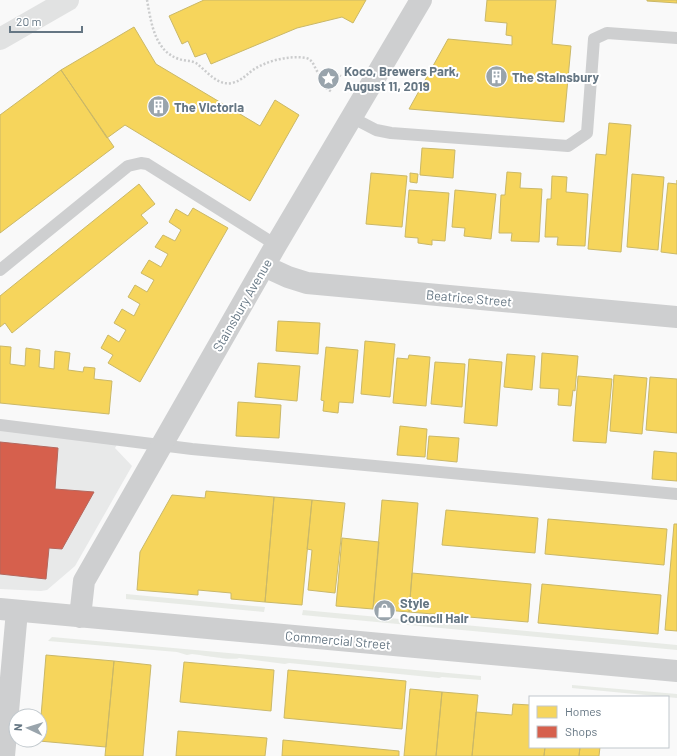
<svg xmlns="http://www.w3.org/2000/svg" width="677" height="756" font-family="Barlow,sans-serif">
  <rect width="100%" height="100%" fill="#f9f9f9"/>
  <path fill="#e8e9e9" d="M 0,425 L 120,439 L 115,448 L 132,466 L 75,566 L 47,590 L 41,591 L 0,589 Z"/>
  <path fill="#e8ebe6" d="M 126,594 L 265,607 L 264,612 L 126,599 Z
    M 303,610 L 677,645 L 677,650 L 302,615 Z
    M 52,637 L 481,676 L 481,680 L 442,677 L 439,678 L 289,663 L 285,664 L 239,658 C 232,661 202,655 192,654 L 187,655 L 177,652 L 48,641 Z
    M 572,685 L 677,694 L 677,698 L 572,688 Z"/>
  <path fill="#f6d55c" stroke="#cab868" d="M 204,0 L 366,0 L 353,23 L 342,17 L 297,28 L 211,64 L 206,53 L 195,57 L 188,41 L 182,44 L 169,16 Z
    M 487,0 L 556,0 L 552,44 L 571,46 L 564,122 L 409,109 L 448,39 L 512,45 L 512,36 L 506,35 L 507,23 L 485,21 Z
    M 677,0 L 677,3 L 647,1 L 647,0 Z
    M 134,27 L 156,64 L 260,126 L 275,100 L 299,115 L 250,201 L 125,125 L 107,138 L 61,70 Z
    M 61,70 L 114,147 L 0,233 L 0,115 Z
    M 609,123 L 631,125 L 621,252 L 588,249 L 596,154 L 606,155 Z
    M 422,148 L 455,150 L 453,178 L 420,175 Z
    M 507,172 L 521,173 L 520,188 L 542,189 L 539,242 L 511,241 L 512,233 L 499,233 L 501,195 L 505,195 Z
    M 371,173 L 407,176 L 402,227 L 366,224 Z
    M 410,173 L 418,174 L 417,183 L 410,182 Z
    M 632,174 L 664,177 L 658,250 L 627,247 Z
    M 552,176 L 567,177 L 566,192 L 588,194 L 585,246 L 557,245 L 558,237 L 545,237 L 547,199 L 551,199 Z
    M 677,180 L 677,254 L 661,252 L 668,183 L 677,184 Z
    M 139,184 L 155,204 L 141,215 L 148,223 L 12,333 L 5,323 L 0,327 L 0,296 Z
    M 409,190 L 449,193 L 445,241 L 432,240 L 432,245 L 418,243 L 418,238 L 405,237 Z
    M 455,190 L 496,194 L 491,239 L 464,236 L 465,228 L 452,227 Z
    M 193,208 L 228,228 L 140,382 L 108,363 L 113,355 L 101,348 L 108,335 L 119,342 L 126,330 L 114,323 L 122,309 L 134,316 L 140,304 L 128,297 L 135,285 L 147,292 L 154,280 L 141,273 L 149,260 L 161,267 L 168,254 L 155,247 L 163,235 L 175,241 L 181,230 L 169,222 L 176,209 L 188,216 Z
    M 278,321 L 320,323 L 318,354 L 276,351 Z
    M 365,341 L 395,344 L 390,397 L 361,394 Z
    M 0,346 L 11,347 L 10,364 L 25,366 L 26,348 L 40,350 L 39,367 L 54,369 L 55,351 L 70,353 L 68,370 L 83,372 L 84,367 L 95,368 L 94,379 L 112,381 L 109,414 L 0,403 Z
    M 326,347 L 358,350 L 353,403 L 339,402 L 338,413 L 323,411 L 324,401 L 321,400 Z
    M 542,353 L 578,356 L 575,391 L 573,390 L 571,406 L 558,405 L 559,389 L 540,388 Z
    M 507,354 L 535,356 L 532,390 L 504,387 Z
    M 409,355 L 430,357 L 426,406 L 393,403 L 397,358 L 408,359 Z
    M 469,359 L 502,362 L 497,426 L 464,423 Z
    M 435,362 L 465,364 L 462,407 L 431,404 Z
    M 258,363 L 300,366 L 297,401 L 255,397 Z
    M 614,375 L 647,378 L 642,434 L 610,431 Z
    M 578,376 L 612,379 L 606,443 L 573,441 Z
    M 650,377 L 677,379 L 677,433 L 646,430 Z
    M 238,402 L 281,405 L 279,438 L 236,436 Z
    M 400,426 L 427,429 L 425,457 L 397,455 Z
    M 429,436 L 459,438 L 457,462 L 427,459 Z
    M 654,451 L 677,453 L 677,481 L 652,479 Z
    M 206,491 L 274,497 L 265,602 L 231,599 L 231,593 L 198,590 L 198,595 L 137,590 L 140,552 L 172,495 L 205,498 Z
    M 274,497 L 312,500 L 302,605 L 265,602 Z
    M 312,500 L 345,503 L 335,593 L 308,590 L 312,550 L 307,549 Z
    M 382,500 L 418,503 L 409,612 L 373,609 Z
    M 446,510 L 538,518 L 535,553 L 442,545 Z
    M 548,519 L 667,529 L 664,565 L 545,554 Z
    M 674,524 L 677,524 L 677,631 L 665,630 Z
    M 342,538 L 379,542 L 373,609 L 336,606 Z
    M 412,573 L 531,584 L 528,622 L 409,612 Z
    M 542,584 L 661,595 L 658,634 L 538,623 Z
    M 46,655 L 114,661 L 106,747 L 39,741 Z
    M 114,661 L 151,665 L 143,756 L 105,756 Z
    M 184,662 L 274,670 L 271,711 L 180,702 Z
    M 288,670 L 406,681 L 402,729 L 284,718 Z
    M 410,689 L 442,692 L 436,756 L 404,756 Z
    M 442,692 L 478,695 L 472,756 L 436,756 Z
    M 513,704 L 530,705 L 530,747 L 545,747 L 544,756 L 472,756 L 476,712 L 512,715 Z
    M 178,731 L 267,738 L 265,756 L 176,756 Z
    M 283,740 L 399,751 L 399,756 L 282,756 Z
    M 545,747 L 580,747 L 579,756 L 544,756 Z
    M 580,747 L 600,747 L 599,756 L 579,756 Z"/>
  <path fill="#d6604d" stroke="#b4675d" d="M 0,442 L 58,448 L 55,489 L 94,492 L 62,549 L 49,548 L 46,579 L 0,574 Z"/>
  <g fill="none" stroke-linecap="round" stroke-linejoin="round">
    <path stroke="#cbcccd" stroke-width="2.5" stroke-dasharray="2 2" stroke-linecap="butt" d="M 147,0 C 151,21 154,51 179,59 C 184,61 190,60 196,63 C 207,71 217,86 232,83 C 241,81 246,75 253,70 C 266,61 289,55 306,58 C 315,60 314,71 321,75 L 324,72 L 333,72 L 341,76
      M 321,75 L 319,80 L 323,86 L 332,92"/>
    <path stroke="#cecfd0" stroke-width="12" d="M 351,117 L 376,130 L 391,133 L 568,146 L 587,133 L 594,39 L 607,33 L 677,38
      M 0,270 L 128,166 L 141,163 L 147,164 L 276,245
      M 0,425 L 192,449 L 677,494"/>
    <path stroke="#cecfd0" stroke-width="22" d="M 264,266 L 288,277 L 307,283 L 677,317
      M 0,609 L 677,671
      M 80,617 L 84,581 L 276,245 L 421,0
      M 4,756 L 17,611"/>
    <path stroke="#e1e2e2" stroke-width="22" d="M 0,39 L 68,0"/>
  </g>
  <defs>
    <symbol id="building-disc" viewBox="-11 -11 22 22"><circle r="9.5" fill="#99a4ac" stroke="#fff"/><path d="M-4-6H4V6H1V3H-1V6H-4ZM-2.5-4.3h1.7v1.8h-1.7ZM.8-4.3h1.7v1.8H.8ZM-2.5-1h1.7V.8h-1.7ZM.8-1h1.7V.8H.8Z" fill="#fff"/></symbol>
    <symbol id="sight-disc" viewBox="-11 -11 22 22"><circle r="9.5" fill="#99a4ac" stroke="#fff"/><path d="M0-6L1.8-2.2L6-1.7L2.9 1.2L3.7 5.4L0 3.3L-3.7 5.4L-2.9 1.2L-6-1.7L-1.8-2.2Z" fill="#fff"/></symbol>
    <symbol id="shop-disc" viewBox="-11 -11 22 22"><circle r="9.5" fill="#99a4ac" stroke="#fff"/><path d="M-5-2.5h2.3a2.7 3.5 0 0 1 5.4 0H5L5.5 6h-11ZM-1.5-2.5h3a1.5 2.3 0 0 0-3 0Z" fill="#fff"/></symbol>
  </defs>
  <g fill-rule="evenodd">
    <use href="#building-disc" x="484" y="64" width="25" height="25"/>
    <use href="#sight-disc" x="316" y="66" width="25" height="25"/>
    <use href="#building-disc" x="146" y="94" width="25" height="25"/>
    <use href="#shop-disc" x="372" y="598" width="25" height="25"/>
  </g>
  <g text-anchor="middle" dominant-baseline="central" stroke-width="4" stroke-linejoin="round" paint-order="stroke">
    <g font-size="13" font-weight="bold" fill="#657683" stroke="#fff" text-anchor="start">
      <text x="344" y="71">Koco, Brewers Park,<tspan x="344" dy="15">August 11, 2019</tspan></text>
      <text x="512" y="77">The Stainsbury</text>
      <text x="174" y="107">The Victoria</text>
      <text x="400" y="603">Style<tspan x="400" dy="15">Council Hair</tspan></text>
    </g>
    <g font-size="13" fill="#657683" stroke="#fff">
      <text transform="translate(469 298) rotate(5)">Beatrice Street</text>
      <text transform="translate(242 305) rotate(-60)">Stainsbury Avenue</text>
      <text transform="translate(338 640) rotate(5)">Commercial Street</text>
    </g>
  </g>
  <rect x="529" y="696" width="140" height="52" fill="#ffffff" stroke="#c1c8cd"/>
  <rect x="537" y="706" width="20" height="12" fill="#f6d55c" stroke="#c1c8cd"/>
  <text x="565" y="716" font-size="12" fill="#657683">Homes</text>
  <rect x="537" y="726" width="20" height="12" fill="#d6604d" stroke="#c1c8cd"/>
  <text x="565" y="736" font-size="12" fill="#657683">Shops</text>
  <g transform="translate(28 728) rotate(274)"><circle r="19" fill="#ffffff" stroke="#c1c8cd"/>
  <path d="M0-3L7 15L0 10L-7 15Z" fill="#99a4ac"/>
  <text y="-6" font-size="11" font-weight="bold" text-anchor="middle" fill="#657683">N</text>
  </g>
  <path d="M10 26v6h72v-6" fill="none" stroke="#657683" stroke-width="2"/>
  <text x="16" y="26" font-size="12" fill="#657683" stroke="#ffffff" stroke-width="3" paint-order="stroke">20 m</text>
</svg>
